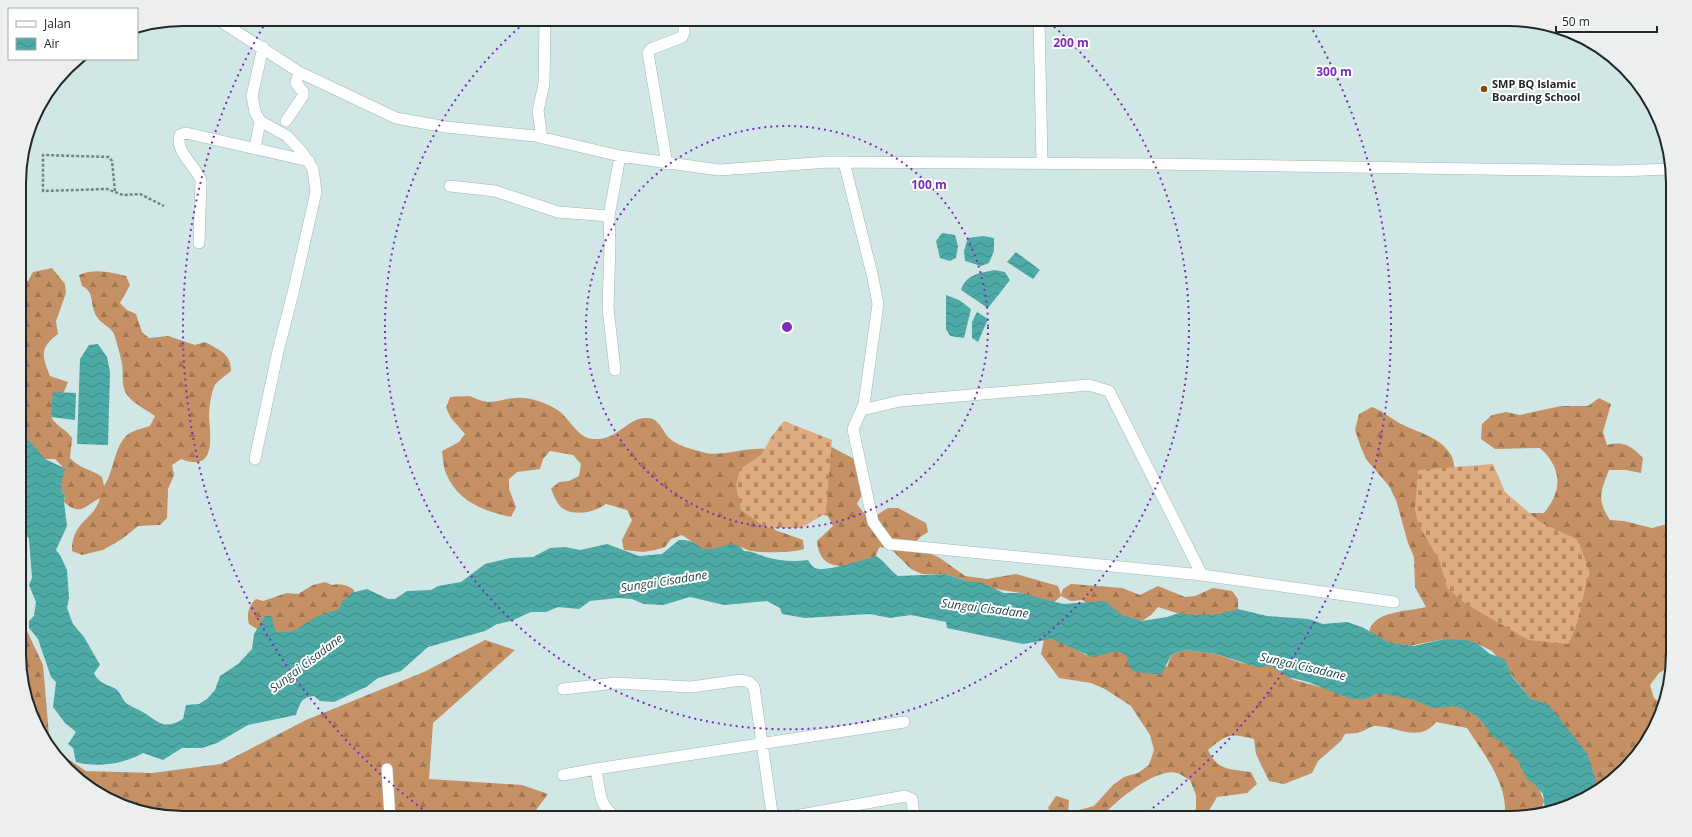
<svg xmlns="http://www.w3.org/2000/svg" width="1692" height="837" font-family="'Open Sans',sans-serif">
  <defs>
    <pattern id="forest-firs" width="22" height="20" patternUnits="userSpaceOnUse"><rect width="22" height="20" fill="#c49064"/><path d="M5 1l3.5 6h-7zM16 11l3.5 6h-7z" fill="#9f7652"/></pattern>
    <pattern id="cemetery-stones" width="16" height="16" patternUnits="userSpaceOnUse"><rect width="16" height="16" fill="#dfab80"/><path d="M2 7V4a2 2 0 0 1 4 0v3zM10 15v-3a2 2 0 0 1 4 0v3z" fill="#b48b69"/></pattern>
    <pattern id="water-waves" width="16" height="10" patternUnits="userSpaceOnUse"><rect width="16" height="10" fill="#4eaaa6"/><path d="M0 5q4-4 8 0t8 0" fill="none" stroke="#408a87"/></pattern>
  </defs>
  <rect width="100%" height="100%" fill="#d0e7e5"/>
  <path fill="url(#forest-firs)" d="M 52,268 L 65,284 L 66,293 L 56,321 L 58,334 C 39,348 42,356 50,376 L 68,382 L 64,392 L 55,398 L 51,417 C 58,428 65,428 72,438 L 70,458 C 80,469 91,469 102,477 L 104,486 C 115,471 114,440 132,432 C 138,429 144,428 150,426 L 155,416 C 147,410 134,404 128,396 C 120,386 124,375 122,364 C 120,354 117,343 114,334 C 110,326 101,324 97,317 C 89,305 96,293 82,286 L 79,275 C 95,268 110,272 126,276 L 130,285 L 120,303 L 127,310 L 136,314 L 142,332 L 149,338 L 168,336 L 195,345 L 205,342 C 219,350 231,353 231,371 C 227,375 218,380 215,385 C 211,392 209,408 209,416 C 210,437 217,473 181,459 L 172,465 L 174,475 L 168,489 L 167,518 L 160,525 L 138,526 L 122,539 L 103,550 L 82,555 L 72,551 C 72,520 94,521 100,498 C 84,506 81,517 64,502 L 65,495 L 61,491 L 62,466 L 55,459 L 45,459 L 34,450 L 29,441 L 23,435 L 23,430 L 20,429 L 20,306 L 22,304 L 23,283 L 28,281 L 33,272 Z
    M 469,396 C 475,398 483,402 489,402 C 498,402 507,398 516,398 C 529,397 543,402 554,408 C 569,415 576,438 593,439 C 619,441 627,416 648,418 C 660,419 662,431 669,438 C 677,446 695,450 706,453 C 723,457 751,445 772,450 L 828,445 L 856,460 L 867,485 L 857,504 L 863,512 L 872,518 L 888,508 L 898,508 L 926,523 L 928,532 L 920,537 L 913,546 L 940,558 L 965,576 L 987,579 L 1016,574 L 1058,586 L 1061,595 L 1063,589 L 1071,584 L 1122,588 L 1140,595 L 1158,586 L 1185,597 L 1195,596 L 1213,588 L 1232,591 L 1238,599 L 1238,609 L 1231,617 L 1189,617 L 1158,607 L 1151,615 L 1142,621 L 1100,611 L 1082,600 L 1071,601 L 1061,596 L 1053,603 L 1021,593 L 989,588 L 945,574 L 922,574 L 911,569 L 891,549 L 880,547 C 878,549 877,553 876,555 C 871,562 863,563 856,564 C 835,569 819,565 817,541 L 833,526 L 828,516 L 817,513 L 771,520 L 775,530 L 803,540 L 804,549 C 792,553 764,553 751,551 C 747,550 743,547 739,547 C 725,547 712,551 698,550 L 691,541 L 682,535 L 671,539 L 665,547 L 655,550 L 643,552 L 624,550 L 622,540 L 632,520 L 627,510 L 606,504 C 595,512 575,517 562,508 C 556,503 554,495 551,489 L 559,482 L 569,481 L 579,476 L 581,464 L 573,455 L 550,451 L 543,459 L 540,469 L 517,472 L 509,479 L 509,489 L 516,507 L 511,517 C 483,511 457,501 446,473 C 443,466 443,458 442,451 L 459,442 L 465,434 L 451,418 L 446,408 L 450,397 Z
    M 1599,398 L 1611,404 L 1603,432 L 1607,445 C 1624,441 1630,445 1643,458 L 1641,473 L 1626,470 L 1609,470 C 1601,491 1596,499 1610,520 L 1624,521 L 1652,528 L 1667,524 L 1670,493 L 1673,489 L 1673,654 L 1670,667 L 1659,673 L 1650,685 L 1654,698 L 1661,704 L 1656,726 L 1632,762 L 1598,791 L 1531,699 L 1492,651 L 1478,644 L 1444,639 L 1399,648 L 1369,632 C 1374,610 1408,612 1426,607 L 1415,587 L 1414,557 L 1408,543 L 1396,500 L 1389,486 L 1366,459 L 1360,445 L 1355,430 L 1359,414 L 1372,407 C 1382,411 1388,416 1396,421 C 1415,433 1438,434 1451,455 C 1455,462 1455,475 1456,483 L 1516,517 L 1530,513 L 1544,513 C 1563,490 1562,468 1540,448 L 1495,449 L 1481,439 L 1482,424 L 1492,415 L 1506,412 L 1520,415 L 1561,406 L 1588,406 Z
    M 325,582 L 332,585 C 340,583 348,585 354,590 L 354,597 C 347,603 339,610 331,615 C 320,623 295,627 289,636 L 257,629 L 249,624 C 246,615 249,605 256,599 L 263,601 L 287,593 L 298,594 L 313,585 Z
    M 20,616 L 43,665 L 50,747 L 86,771 L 152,773 L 221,764 L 306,720 L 424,672 L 485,640 L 515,650 L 433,723 L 429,779 L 522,785 L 548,794 L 530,818 L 183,818 L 111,801 L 53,754 L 31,717 L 20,676 Z
    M 1052,639 L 1065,643 L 1086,655 L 1121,647 L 1167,667 L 1172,654 L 1186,650 L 1193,651 L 1216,654 L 1241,663 L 1271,666 L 1294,680 L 1366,699 L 1379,693 L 1459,700 L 1519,745 L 1534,784 L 1539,789 L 1544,801 L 1540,814 L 1519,818 L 1505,818 C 1508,783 1485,756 1467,728 L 1436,722 C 1419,744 1394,725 1374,726 C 1369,727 1365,731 1360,732 C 1355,734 1350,733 1345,734 L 1341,741 L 1318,761 L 1312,773 L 1284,784 L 1269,781 L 1256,754 L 1254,739 C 1229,733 1228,734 1208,750 C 1217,771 1231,769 1251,772 L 1257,784 L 1247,793 L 1217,797 L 1210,809 L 1212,818 L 1185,818 L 1196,809 L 1196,795 L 1190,780 C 1186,778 1181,774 1177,773 C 1156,767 1113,803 1101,818 L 1056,818 L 1048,808 L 1056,796 L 1069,800 L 1068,813 L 1094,806 L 1113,785 L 1124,777 L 1138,773 L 1149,765 L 1154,750 L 1150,735 L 1131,706 L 1105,689 L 1091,683 L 1059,678 L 1041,654 L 1044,640 Z"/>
  <path fill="url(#cemetery-stones)" d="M 784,421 L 832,440 L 826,513 L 801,528 L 766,528 L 741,510 L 736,485 L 740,469 L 761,455 L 772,436 Z
    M 1493,464 L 1505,492 L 1540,522 L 1578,540 L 1590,573 C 1581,596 1581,622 1568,644 L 1528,640 L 1466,604 L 1447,588 L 1439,560 L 1418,524 L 1415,509 L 1418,470 Z"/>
  <path fill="url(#water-waves)" d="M 942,233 L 955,235 L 958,246 L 956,258 L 950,261 L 940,258 L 936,241 Z
    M 983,236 L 994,238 L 994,251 L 989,263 L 981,266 L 965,261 L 964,251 L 968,238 Z
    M 1016,252 L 1040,270 L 1033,279 L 1007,262 Z
    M 995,270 L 1005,272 L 1010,280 L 988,308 L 961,290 C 966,274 980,273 995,270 Z
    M 946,295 L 959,300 L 971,309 L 964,338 L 950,336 L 946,329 Z
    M 977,312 L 988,319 L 978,342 L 972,338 L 972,322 Z
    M 98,344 L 107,357 L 110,372 L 108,445 L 77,444 L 80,359 L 89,345 Z
    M 53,392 L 76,393 L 75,420 L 51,417 Z
    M 20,430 L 45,459 L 66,469 L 63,473 L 61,491 L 65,495 L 64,502 L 67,526 L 56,550 L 60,555 L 67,570 L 69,598 L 67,608 L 73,624 L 84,637 L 100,665 L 94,673 C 99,684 107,684 116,689 C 120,692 122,698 125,702 C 129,706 136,708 141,711 C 159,721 162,731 183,719 L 186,705 L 199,704 L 207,699 L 215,690 L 220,676 L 238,664 L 252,649 L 254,634 L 265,616 L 271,616 L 276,632 C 299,634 299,625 317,617 C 324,613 332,612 339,609 L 343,600 L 347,599 L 351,593 L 367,589 L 388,599 L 395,599 L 407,591 L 431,590 L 438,586 L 461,582 L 485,564 L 510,558 L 533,557 L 550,548 L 565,547 L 580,550 L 607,544 L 639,556 L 662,554 L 679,540 C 683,540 688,540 692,542 C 697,544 701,549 706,549 C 719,550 734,537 744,551 C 753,551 758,555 766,557 C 780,561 794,562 808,560 C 811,565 814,569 820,569 C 834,569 861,561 876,556 C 885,561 889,570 898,576 L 945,574 L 967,581 L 982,583 L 1004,593 L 1021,593 L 1063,604 L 1105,601 L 1122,615 L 1142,621 L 1167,617 L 1179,613 L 1196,615 L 1219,614 L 1238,609 L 1267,616 L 1309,619 L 1323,624 L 1347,622 L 1362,627 L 1390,643 L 1414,646 L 1444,639 L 1467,640 L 1478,644 L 1490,654 L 1505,659 L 1511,675 L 1531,699 L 1548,704 L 1587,753 L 1599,791 L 1562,809 L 1543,813 L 1545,809 L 1543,794 L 1534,784 L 1527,779 L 1518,761 L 1504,744 L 1492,736 L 1480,719 L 1468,711 L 1454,706 L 1433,708 L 1414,700 L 1379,693 L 1366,699 L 1351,699 L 1308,682 L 1288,677 L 1271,666 L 1256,667 L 1216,654 L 1193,651 L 1186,650 L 1172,654 L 1162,673 C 1155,675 1150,673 1143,673 C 1129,671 1130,669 1126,655 L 1120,652 L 1113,652 L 1092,657 L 1052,639 L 1023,644 L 947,628 L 946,622 L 911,615 L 890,618 L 870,614 L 805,618 L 782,614 L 780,608 L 767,601 L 724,605 L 690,597 L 663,605 L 644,604 L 632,599 L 618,598 L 590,601 L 579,609 L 558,607 L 546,612 L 531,612 L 511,621 L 497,624 L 485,631 L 428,647 L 401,671 L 378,678 L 366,687 L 334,702 L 320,701 L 314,696 C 301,697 300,704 296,715 L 248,725 L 217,743 L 202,748 L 182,748 L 163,760 L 143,753 C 124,764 97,768 76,762 L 73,748 L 68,744 L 76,732 L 65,723 L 53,707 L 56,682 L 51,677 L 38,639 L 29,628 L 29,621 L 34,616 L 36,602 L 29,585 L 32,578 L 29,539 L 20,525 Z"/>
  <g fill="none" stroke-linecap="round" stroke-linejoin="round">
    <defs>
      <path id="street" d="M 217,19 L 299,72 L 396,118 L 446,127 L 535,136 L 620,156 L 719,170 L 829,162 L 1151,164 L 1617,171 L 1672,169
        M 1039,19 L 1042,163
        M 286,121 L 303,96 L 303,92 L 296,83 L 299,72
        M 542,138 L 538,111 L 544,84 L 545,19
        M 255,149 L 260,121
        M 844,162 L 873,278 L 878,304 L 864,404 L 866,409 L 900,401 L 1089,385 L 1109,391 L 1202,575 L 1394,602
        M 667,164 L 648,53 L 651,49 L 682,37 L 684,33 L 684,19
        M 450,186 L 495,191 L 558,212 L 609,216
        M 199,243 L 201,181 C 197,166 174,152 180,135 L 186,133 L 309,161
        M 615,370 L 608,308 L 610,246 L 609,216 L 620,156
        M 864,404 L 853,429 L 873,522 L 889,544 L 1202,575
        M 255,459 L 278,351 L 293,293 L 316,192 L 313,169 L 302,152 L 287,136 L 260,121 L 255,112 L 252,96 L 263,47
        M 563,689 L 616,683 L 691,687 L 741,680 L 749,682 L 754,687 L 772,813
        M 387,769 L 390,818
        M 563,775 L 596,769
        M 619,818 C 598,808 600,790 596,769 L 904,722
        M 784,818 L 905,796 L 912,799 L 914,818"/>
    </defs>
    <use href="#street" stroke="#a1b7b6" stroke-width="12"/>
    <path stroke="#748482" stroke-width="2.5" stroke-dasharray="3 2" stroke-linecap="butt" d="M 115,191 L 112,161 L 109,157 L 43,155 L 43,191 L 107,189 L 123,195 L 140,194 L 164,206"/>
    <use href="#street" stroke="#fff" stroke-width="11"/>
  </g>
  <g fill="none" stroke="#7b2cbf" stroke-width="2" stroke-dasharray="2 4">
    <circle cx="787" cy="327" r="201"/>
    <path d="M1045 19A402 402 0 1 1 529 19"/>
    <path d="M432 816A604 604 0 0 1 267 20M1307 20A604 604 0 0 1 1142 816"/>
  </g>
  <circle fill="#864b04" stroke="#fff" stroke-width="1.5" cx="1484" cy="89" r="4"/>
  <g text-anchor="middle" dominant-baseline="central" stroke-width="4" stroke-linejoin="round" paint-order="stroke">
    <g font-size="11" font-weight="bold" fill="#202928" stroke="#fff" text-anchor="start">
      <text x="1492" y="83">SMP BQ Islamic<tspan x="1492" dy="13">Boarding School</tspan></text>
    </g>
    <g font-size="12" font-style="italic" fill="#214b49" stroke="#fff">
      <text transform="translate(664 581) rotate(-9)">Sungai Cisadane</text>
      <text transform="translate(985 608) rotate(7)">Sungai Cisadane</text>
      <text transform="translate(306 663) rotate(-37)">Sungai Cisadane</text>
      <text transform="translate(1303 666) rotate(13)">Sungai Cisadane</text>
    </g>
  </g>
  <path d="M0 0H1692V837H0ZM183 26H1509A157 157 0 0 1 1666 183V654A157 157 0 0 1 1509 811H183A157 157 0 0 1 26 654V183A157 157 0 0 1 183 26Z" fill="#edeeee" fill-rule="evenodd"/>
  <path fill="none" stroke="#202928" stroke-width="2" d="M183 26H1509A157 157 0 0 1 1666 183V654A157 157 0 0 1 1509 811H183A157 157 0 0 1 26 654V183A157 157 0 0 1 183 26Z"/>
  <circle cx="787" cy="327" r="6" fill="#7b2cbf" stroke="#fff" stroke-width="2"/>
  <g font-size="12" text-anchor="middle" font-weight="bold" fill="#7b2cbf" stroke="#fff" stroke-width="4" stroke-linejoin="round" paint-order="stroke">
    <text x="1071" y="47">200 m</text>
    <text x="1334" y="76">300 m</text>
    <text x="929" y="189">100 m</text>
  </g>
  <rect x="8" y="8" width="130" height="52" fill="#ffffff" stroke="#a6a9a9"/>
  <rect x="16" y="21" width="20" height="6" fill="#ffffff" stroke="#a6a9a9"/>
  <text x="44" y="28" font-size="12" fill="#202928">Jalan</text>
  <rect x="16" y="38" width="20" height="12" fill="url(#water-waves)" stroke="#a6a9a9"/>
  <text x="44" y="48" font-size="12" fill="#202928">Air</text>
  <path d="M1556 26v6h101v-6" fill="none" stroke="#202928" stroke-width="2"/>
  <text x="1562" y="26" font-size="12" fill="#202928" stroke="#ffffff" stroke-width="3" paint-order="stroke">50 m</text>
</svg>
